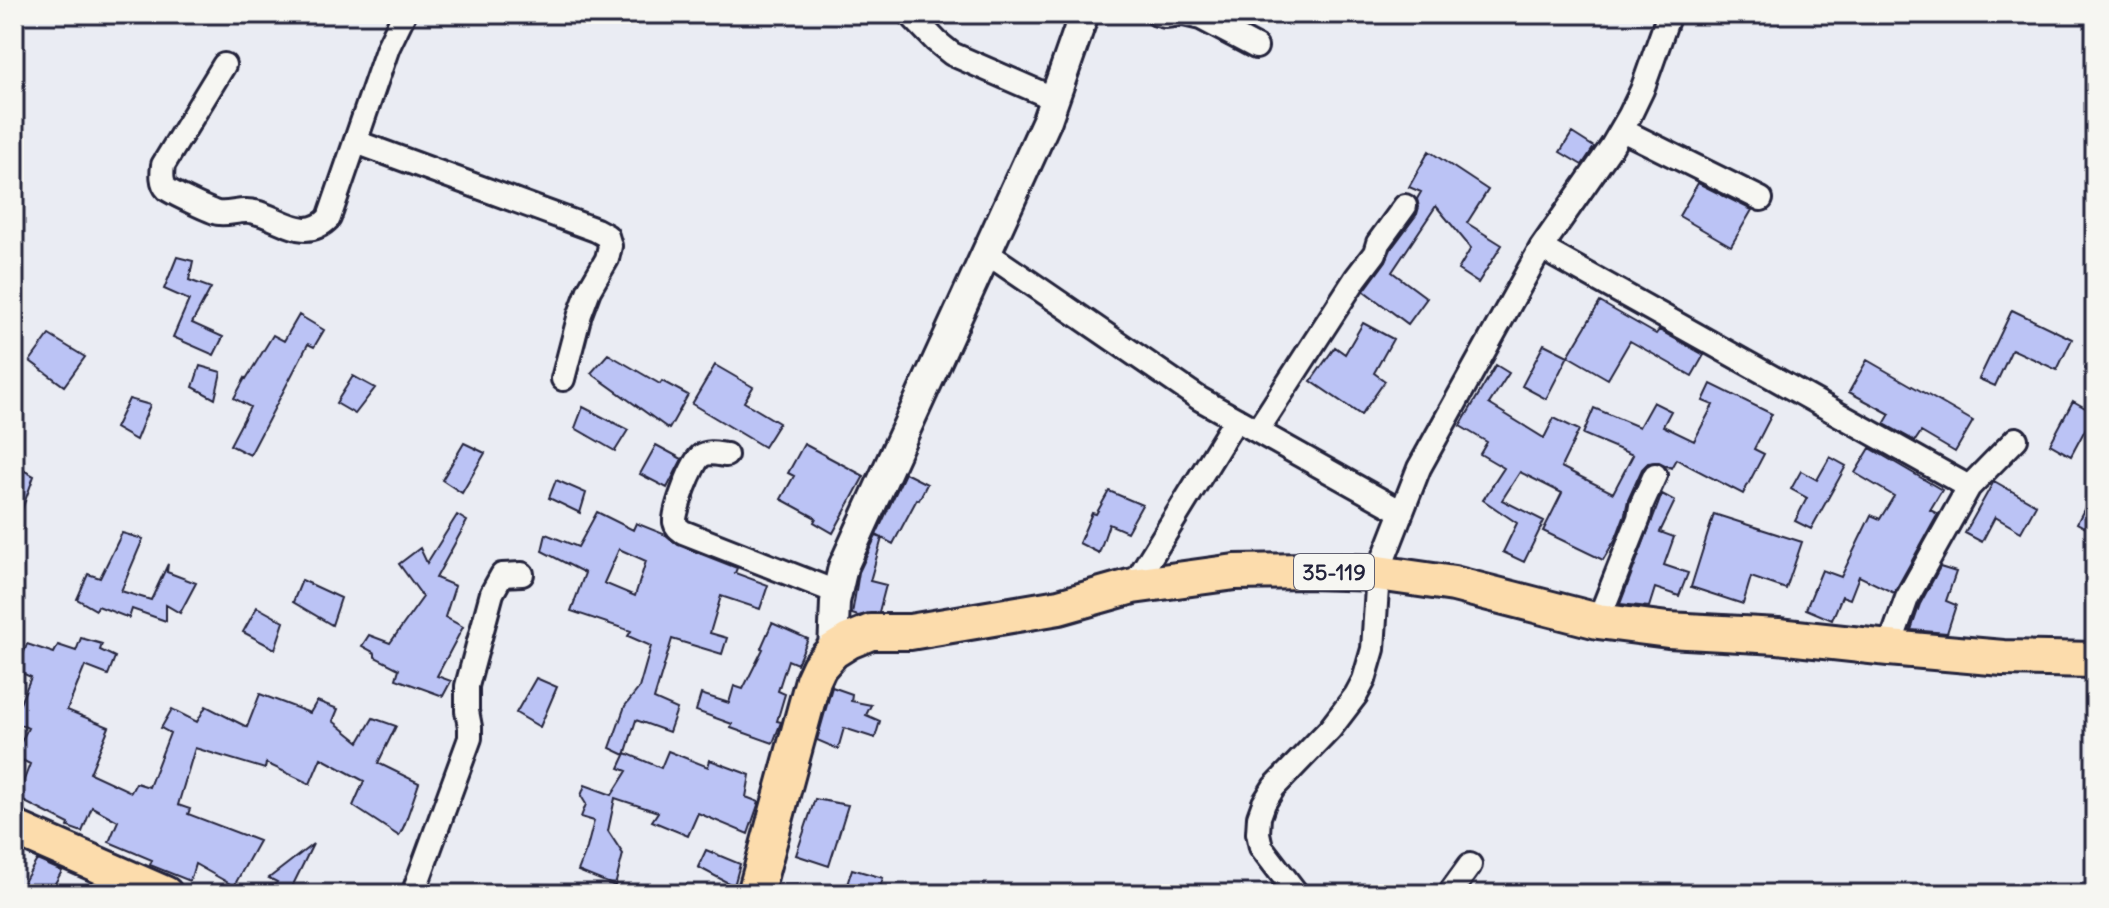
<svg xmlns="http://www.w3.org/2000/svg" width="2109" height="908" font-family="Delius,sans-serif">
  <rect width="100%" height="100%" fill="#eaecf3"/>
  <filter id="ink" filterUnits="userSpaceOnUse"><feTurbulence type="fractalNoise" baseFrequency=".0125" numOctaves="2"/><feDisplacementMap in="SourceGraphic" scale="16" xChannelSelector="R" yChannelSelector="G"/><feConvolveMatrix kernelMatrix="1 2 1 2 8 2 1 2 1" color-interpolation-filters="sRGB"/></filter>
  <g filter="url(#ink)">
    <path fill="#bbc3f5" stroke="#22223b" stroke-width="2" fill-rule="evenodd" d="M 1572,133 L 1594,147 L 1582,165 L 1560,152 Z
      M 1429,151 L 1488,190 L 1467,223 L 1502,245 L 1478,283 L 1458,270 L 1471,248 L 1436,206 L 1392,272 L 1427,298 L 1408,324 L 1364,291 L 1386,261 L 1391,249 L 1417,214 L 1419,207 L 1417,199 L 1421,192 L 1409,187 Z
      M 1698,183 L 1752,210 L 1731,246 L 1679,216 Z
      M 177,257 L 193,261 L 189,280 L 211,288 L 192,323 L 223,337 L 214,355 L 173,337 L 189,300 L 164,289 Z
      M 1600,302 L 1656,334 L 1659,330 L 1704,355 L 1692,376 L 1630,341 L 1608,379 L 1568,356 Z
      M 2012,310 L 2072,339 L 2057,370 L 2012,349 L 1995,386 L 1979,379 Z
      M 299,315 L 324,330 L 314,347 L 308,344 L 250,455 L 230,445 L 250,407 L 234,398 L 245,378 L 246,379 L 273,335 L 284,341 Z
      M 1363,323 L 1393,339 L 1374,373 L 1385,381 L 1361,415 L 1311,381 L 1335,347 L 1345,354 Z
      M 49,335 L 85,357 L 64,386 L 30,361 Z
      M 1544,344 L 1568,356 L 1546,399 L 1522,386 Z
      M 608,354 L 660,384 L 662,381 L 688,395 L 669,429 L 591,373 Z
      M 1867,360 L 1973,421 L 1955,452 L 1921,432 L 1915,441 L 1884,424 L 1890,414 L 1849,392 Z
      M 715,365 L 753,387 L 744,402 L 779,423 L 764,447 L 692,404 Z
      M 1496,365 L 1509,373 L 1489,404 L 1544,438 L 1554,418 L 1579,430 L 1561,467 L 1613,493 L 1633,455 L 1583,434 L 1594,408 L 1639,427 L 1653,402 L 1671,411 L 1663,426 L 1694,441 L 1713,405 L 1703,401 L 1711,384 L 1772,414 L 1754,449 L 1764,454 L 1743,494 L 1676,459 L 1671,468 L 1659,462 L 1648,463 L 1642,469 L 1628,500 L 1625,514 L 1616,538 L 1603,560 L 1543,531 L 1562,493 L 1520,472 L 1502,500 L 1544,521 L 1524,562 L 1503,552 L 1517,523 L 1483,500 L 1504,468 L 1480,454 L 1487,442 L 1460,426 Z
      M 200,366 L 221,372 L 215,399 L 193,387 Z
      M 353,376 L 375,388 L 355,414 L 336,403 Z
      M 129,399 L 150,405 L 136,440 L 115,428 Z
      M 2073,401 L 2094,413 L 2071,456 L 2050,444 Z
      M 583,407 L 628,430 L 615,451 L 575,428 Z
      M 464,443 L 485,453 L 462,493 L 442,480 Z
      M 804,444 L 864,476 L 833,533 L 814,522 L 816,518 L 781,499 L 794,476 L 788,473 Z
      M 656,445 L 682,459 L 667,488 L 640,474 Z
      M 1870,448 L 1942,490 L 1930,510 L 1938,514 L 1894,593 L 1859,576 L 1850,599 L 1842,596 L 1832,620 L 1806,609 L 1822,570 L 1841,577 L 1871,515 L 1880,519 L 1894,496 L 1855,473 Z
      M 1830,457 L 1846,466 L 1811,529 L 1795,521 L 1807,498 L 1791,489 L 1801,471 L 1817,480 Z
      M 14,465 L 34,476 L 16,526 L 14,526 Z
      M 905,473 L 927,484 L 919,500 L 917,499 L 893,544 L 876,535 Z
      M 556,480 L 586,493 L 580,513 L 549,498 Z
      M 1994,481 L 2036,505 L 2021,532 L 1995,517 L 1982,542 L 1965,533 Z
      M 2095,488 L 2095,533 L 2077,523 Z
      M 1109,491 L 1142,505 L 1127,532 L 1109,524 L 1099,553 L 1079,543 L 1092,513 L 1096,514 Z
      M 1662,494 L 1675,501 L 1660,532 L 1674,537 L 1664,565 L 1688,573 L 1679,596 L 1655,588 L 1649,607 L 1620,604 Z
      M 597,512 L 633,530 L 636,523 L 666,535 L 678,545 L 737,568 L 735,573 L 768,585 L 760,609 L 721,596 L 710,633 L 727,638 L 722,654 L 672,639 L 654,699 L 677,709 L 669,732 L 636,720 L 625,755 L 610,748 L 625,706 L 639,688 L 651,646 L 628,636 L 631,631 L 571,611 L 585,573 L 542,551 L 546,534 L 578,547 ZM 619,549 L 646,561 L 635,596 L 604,583 Z
      M 1714,514 L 1802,542 L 1786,589 L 1751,577 L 1743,604 L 1691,587 Z
      M 457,515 L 467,521 L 436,578 L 455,586 L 445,617 L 463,627 L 437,676 L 451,681 L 443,696 L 396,679 L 399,669 L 375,657 L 375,653 L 362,646 L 369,635 L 390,643 L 423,597 L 399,564 L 420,548 L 427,563 Z
      M 122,533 L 143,539 L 121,591 L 151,600 L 168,564 L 167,572 L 196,583 L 180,613 L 166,605 L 166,621 L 132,609 L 129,618 L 98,606 L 96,610 L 77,599 L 88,574 L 100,578 Z
      M 876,536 L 882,538 L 870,581 L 886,585 L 879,612 L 858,616 L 852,614 L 859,572 Z
      M 1940,567 L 1956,572 L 1946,601 L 1956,605 L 1947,633 L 1911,630 L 1920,604 Z
      M 302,580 L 341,598 L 332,625 L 293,602 Z
      M 257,607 L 284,622 L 275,649 L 243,632 Z
      M 772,623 L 808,639 L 797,664 L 788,660 L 778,691 L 785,694 L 777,721 L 781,722 L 773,743 L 731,728 L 732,724 L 696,711 L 701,694 L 729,703 L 734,686 L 743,689 L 763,649 L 761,648 Z
      M 81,638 L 102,644 L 100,650 L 115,657 L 108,675 L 85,666 L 67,710 L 109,727 L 90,773 L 131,792 L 136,783 L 149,787 L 170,733 L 161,728 L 172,709 L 197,722 L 206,706 L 247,727 L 260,694 L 310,713 L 317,701 L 338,709 L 333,721 L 359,742 L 373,718 L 396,726 L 378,763 L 419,783 L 404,826 L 399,836 L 353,806 L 364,781 L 321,758 L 310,784 L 266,763 L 265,769 L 195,748 L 178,805 L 190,809 L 188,814 L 259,841 L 234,886 L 195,864 L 190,881 L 150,865 L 152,860 L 109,842 L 118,821 L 92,807 L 82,832 L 68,827 L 69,824 L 17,798 L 30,764 L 14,756 L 28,728 L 14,722 L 14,705 L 19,706 L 31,677 L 17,671 L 27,644 L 54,653 L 58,645 L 76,651 Z
      M 536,678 L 557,687 L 540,727 L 516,713 Z
      M 832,687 L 852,694 L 851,701 L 871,705 L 866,715 L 880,721 L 875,738 L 844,728 L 838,749 L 817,740 Z
      M 668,751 L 708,767 L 710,760 L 750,775 L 746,797 L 759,802 L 748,834 L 698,813 L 688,836 L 652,821 L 658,812 L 615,798 L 608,831 L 623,854 L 615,886 L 578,871 L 587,848 L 594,821 L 581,817 L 586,804 L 581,796 L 585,785 L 612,795 L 627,771 L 619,768 L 626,753 L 661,768 Z
      M 815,799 L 848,805 L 829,866 L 796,855 Z
      M 313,844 L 289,893 L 273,886 L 277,882 L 269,878 Z
      M 706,850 L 740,864 L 734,886 L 698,867 Z
      M 37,860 L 62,871 L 49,894 L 41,894 L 22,885 Z
      M 852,869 L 883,878 L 878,894 L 844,894 Z"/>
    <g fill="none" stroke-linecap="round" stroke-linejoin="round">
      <defs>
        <path id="minor" d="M 910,14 L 936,41 L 952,54 L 1055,99
          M 1157,14 L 1165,16 L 1182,14
          M 1184,14 L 1201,18 L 1256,47
          M 224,65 L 163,165 C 162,173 161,183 167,189 C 172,193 212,212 218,213 C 230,215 242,208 255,212 C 281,218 305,243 329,218 L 388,47 L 404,14
          M 1622,130 L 1761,199
          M 356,142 L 596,230 L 607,236 L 610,246 L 607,259 L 589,290 L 580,314 L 563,379
          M 1541,248 L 1969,487
          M 987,253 L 1200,399 L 1400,511
          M 1257,431 L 1356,278 L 1375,253 L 1378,243 L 1405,206
          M 726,455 C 718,454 708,451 701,456 C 692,462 674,511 675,522 C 676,527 679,529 683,532 L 836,592
          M 1133,586 L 1236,419
          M 1598,621 L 1639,518 L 1641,506 L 1655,475
          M 1889,648 L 1907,598 L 1969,487 L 2016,439
          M 413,894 L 470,738 L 470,727 L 467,711 L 467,686 L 492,593 L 502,575 L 522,574
          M 1297,894 L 1261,847 L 1258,833 L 1259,817 L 1264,803 L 1274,787 L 1330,729 L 1356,695 L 1364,680 L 1373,649 L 1378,573 L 1419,468 L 1541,248 L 1612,146 L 1630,115 L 1642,90 L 1669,14
          M 1449,894 L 1470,865"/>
        <path id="tertiary" d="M 833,651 L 835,602 L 843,567 L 1047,120 L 1084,14"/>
        <path id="primary" d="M 14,828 L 165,894
          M 755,894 L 813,680 L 819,667 L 833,651 L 849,641 L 871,632 L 910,632 L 1059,607 L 1133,586 L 1235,572 L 1306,571 L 1378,573 L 1454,584 L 1598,621 L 1668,630 L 1778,636 L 1889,648 L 2003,658 L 2095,660"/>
      </defs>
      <use href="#minor" stroke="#22223b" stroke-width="28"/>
      <use href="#tertiary" stroke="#22223b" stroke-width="34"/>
      <use href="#primary" stroke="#22223b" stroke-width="40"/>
      <use href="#minor" stroke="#f6f6f2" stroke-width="22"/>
      <use href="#tertiary" stroke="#f6f6f2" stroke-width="28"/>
      <use href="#primary" stroke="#fcdcac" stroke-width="34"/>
    </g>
  </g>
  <g text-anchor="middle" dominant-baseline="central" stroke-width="6" stroke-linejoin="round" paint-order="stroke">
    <rect fill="#f6f6f2" stroke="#626272" stroke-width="2" x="1294" y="554" width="80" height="36" rx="6"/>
    <g font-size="22" font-weight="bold" fill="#22223b">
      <text x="1334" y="572">35-119</text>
    </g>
  </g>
  <rect width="2109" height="908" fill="none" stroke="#f6f6f2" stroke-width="48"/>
  <rect x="24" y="24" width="2061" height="860" fill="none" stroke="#22223b" stroke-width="3" filter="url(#ink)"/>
</svg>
